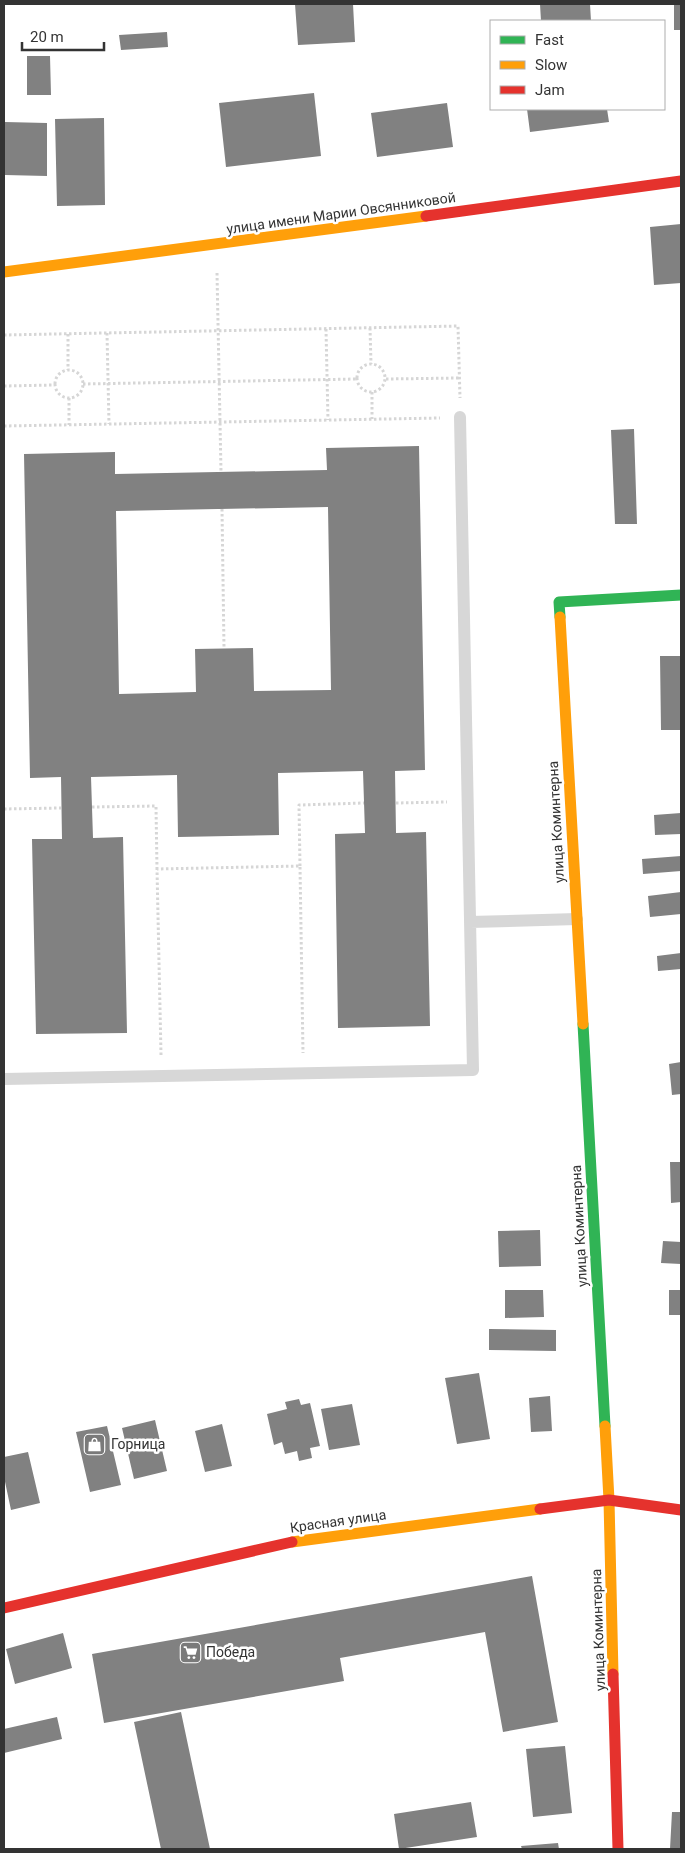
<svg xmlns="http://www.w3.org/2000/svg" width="685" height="1853" font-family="Roboto,sans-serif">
  <rect width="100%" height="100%" fill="#fff"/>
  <path fill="#818181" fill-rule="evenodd" d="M 295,4 L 353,4 L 355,42 L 298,45 Z
    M 540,4 L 590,4 L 591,21 L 541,21 Z
    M 674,4 L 681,4 L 681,30 L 674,30 Z
    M 167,32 L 168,47 L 121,50 L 119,35 Z
    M 27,56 L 50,56 L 51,95 L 27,95 Z
    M 314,93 L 321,156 L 226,167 L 219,103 Z
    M 447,103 L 453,147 L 377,157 L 371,113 Z
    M 527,109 L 607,109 L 609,122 L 530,132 Z
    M 104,118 L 105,205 L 57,206 L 55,119 Z
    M 5,122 L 47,123 L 47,176 L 5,175 Z
    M 681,224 L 681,283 L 654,285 L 650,227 Z
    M 634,429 L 637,524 L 615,524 L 611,430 Z
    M 419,446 L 425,770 L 395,771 L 396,833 L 426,832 L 430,1026 L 338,1028 L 335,834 L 365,833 L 363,771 L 278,773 L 279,835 L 178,837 L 177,775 L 91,777 L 93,838 L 123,837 L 127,1033 L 36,1034 L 32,839 L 62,839 L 61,777 L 30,778 L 24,454 L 115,452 L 115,474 L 327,470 L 326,448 ZM 328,507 L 331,690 L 254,691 L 253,648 L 195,649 L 196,692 L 119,694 L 116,511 Z
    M 660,656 L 681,656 L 681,730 L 661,730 Z
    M 681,813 L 681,834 L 655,835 L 654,815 Z
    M 681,856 L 681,871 L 643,874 L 642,859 Z
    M 681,892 L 681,914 L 650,917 L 648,896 Z
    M 681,953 L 681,969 L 658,971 L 657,956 Z
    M 681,1062 L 681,1094 L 672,1095 L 669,1064 Z
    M 670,1162 L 681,1162 L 681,1202 L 671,1203 Z
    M 540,1230 L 541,1266 L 499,1267 L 498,1231 Z
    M 663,1241 L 681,1242 L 681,1264 L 661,1263 Z
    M 505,1290 L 543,1290 L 544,1317 L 505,1318 Z
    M 669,1290 L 681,1290 L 681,1315 L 669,1315 Z
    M 489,1329 L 556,1330 L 556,1351 L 489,1350 Z
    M 479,1373 L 490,1439 L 457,1444 L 445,1378 Z
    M 550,1396 L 552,1431 L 531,1432 L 529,1398 Z
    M 299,1399 L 301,1405 L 310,1403 L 320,1446 L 310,1448 L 312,1458 L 299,1461 L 297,1451 L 285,1454 L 282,1442 L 274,1445 L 267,1414 L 287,1409 L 285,1402 Z
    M 352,1404 L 360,1445 L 329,1450 L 321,1409 Z
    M 155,1420 L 167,1471 L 134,1479 L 122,1428 Z
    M 222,1424 L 232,1466 L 205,1472 L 195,1431 Z
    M 107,1426 L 121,1485 L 90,1492 L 76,1432 Z
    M 28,1452 L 40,1503 L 11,1510 L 4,1477 L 4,1457 Z
    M 532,1576 L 558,1722 L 503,1732 L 485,1632 L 340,1658 L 344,1681 L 104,1723 L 92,1654 Z
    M 63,1633 L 72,1668 L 15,1684 L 6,1649 Z
    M 181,1712 L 210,1849 L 161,1849 L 134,1722 Z
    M 57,1717 L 62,1739 L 4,1753 L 4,1729 Z
    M 565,1746 L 572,1813 L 533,1817 L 526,1749 Z
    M 471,1802 L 477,1837 L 399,1849 L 394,1814 Z
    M 672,1812 L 681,1812 L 681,1849 L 670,1849 Z
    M 558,1843 L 559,1849 L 522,1849 L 521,1846 Z"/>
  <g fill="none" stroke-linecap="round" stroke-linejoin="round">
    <path stroke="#d6d6d6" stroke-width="3" stroke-dasharray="2.5 2.5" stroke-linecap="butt" d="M 217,273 L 221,472
      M 370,328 L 371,364
      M 326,329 L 328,420
      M 107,333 L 109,424
      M 68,334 L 68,370
      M 4,335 L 458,326 L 460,398
      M357 378a14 14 0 1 1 28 0a14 14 0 1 1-28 0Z
      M55 384a14 14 0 1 1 28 0a14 14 0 1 1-28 0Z
      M 386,379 L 460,378
      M 83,384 L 357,379
      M 4,386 L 54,385
      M 372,392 L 372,419
      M 69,398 L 69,425
      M 4,426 L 440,418
      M 222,509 L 224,648
      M 396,803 L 447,802
      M 92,807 L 156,806 L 157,869
      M 4,809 L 61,808
      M 300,866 L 299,805 L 364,803
      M 161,1055 L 157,869 L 300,866 L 303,1053"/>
    <path stroke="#d7d7d7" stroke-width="12" d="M 470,922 L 577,919
      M 4,1079 L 473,1070 L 460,417"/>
    <path stroke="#30b455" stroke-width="11" d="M 560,617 L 559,602 L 681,595
      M 583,1024 L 605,1426"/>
    <path stroke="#ff9f0a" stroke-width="11" d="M 4,272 L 426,216
      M 560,617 L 583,1024
      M 605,1426 L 609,1500 L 613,1674
      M 292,1542 L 540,1509"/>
    <path stroke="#e5322d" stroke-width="11" d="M 426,216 L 681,181
      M 540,1509 L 609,1500 L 681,1510
      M 4,1608 L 292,1542
      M 613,1674 L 618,1849"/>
  </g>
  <defs>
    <symbol id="shop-square" viewBox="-11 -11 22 22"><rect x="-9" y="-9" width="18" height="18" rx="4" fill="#7a7a7a" stroke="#fff"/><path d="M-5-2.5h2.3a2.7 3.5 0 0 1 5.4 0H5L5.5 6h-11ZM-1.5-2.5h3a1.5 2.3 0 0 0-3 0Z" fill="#fff"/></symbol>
    <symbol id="supermarket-square" viewBox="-11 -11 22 22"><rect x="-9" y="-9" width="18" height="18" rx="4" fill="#7a7a7a" stroke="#fff"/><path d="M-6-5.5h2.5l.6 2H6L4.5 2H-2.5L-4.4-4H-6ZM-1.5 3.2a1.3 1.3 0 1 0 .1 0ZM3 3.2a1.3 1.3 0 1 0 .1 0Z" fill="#fff"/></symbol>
  </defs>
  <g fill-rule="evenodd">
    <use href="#shop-square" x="82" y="1432" width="25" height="25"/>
    <use href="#supermarket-square" x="178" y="1640" width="25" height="25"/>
  </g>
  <g text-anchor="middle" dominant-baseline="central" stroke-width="5" stroke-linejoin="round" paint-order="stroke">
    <g font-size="14" fill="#333" stroke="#fff">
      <text transform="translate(341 213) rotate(-8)">улица имени Марии Овсянниковой</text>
      <text transform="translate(556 822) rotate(-93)">улица Коминтерна</text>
      <text transform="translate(579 1226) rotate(-93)">улица Коминтерна</text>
      <text transform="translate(338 1521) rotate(-8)">Красная улица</text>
      <text transform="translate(598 1630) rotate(-92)">улица Коминтерна</text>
    </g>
    <g font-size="14" fill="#333" stroke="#fff" text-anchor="start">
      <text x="111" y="1444">Горница</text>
      <text x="206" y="1652">Победа</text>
    </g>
  </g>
  <rect width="685" height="1853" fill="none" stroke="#333333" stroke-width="10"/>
  <rect x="490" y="20" width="175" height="90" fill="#ffffff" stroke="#adadad"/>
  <rect x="500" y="36" width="25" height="8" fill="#30b455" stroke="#adadad"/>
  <text x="535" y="45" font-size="15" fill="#333333">Fast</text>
  <rect x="500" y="61" width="25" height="8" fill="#ff9f0a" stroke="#adadad"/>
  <text x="535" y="70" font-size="15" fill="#333333">Slow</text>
  <rect x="500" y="86" width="25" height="8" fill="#e5322d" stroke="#adadad"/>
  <text x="535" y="95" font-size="15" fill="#333333">Jam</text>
  <path d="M22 42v8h82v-8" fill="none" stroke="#333333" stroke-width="2.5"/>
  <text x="30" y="42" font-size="15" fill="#333333" stroke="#ffffff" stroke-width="4" paint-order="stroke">20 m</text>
</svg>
